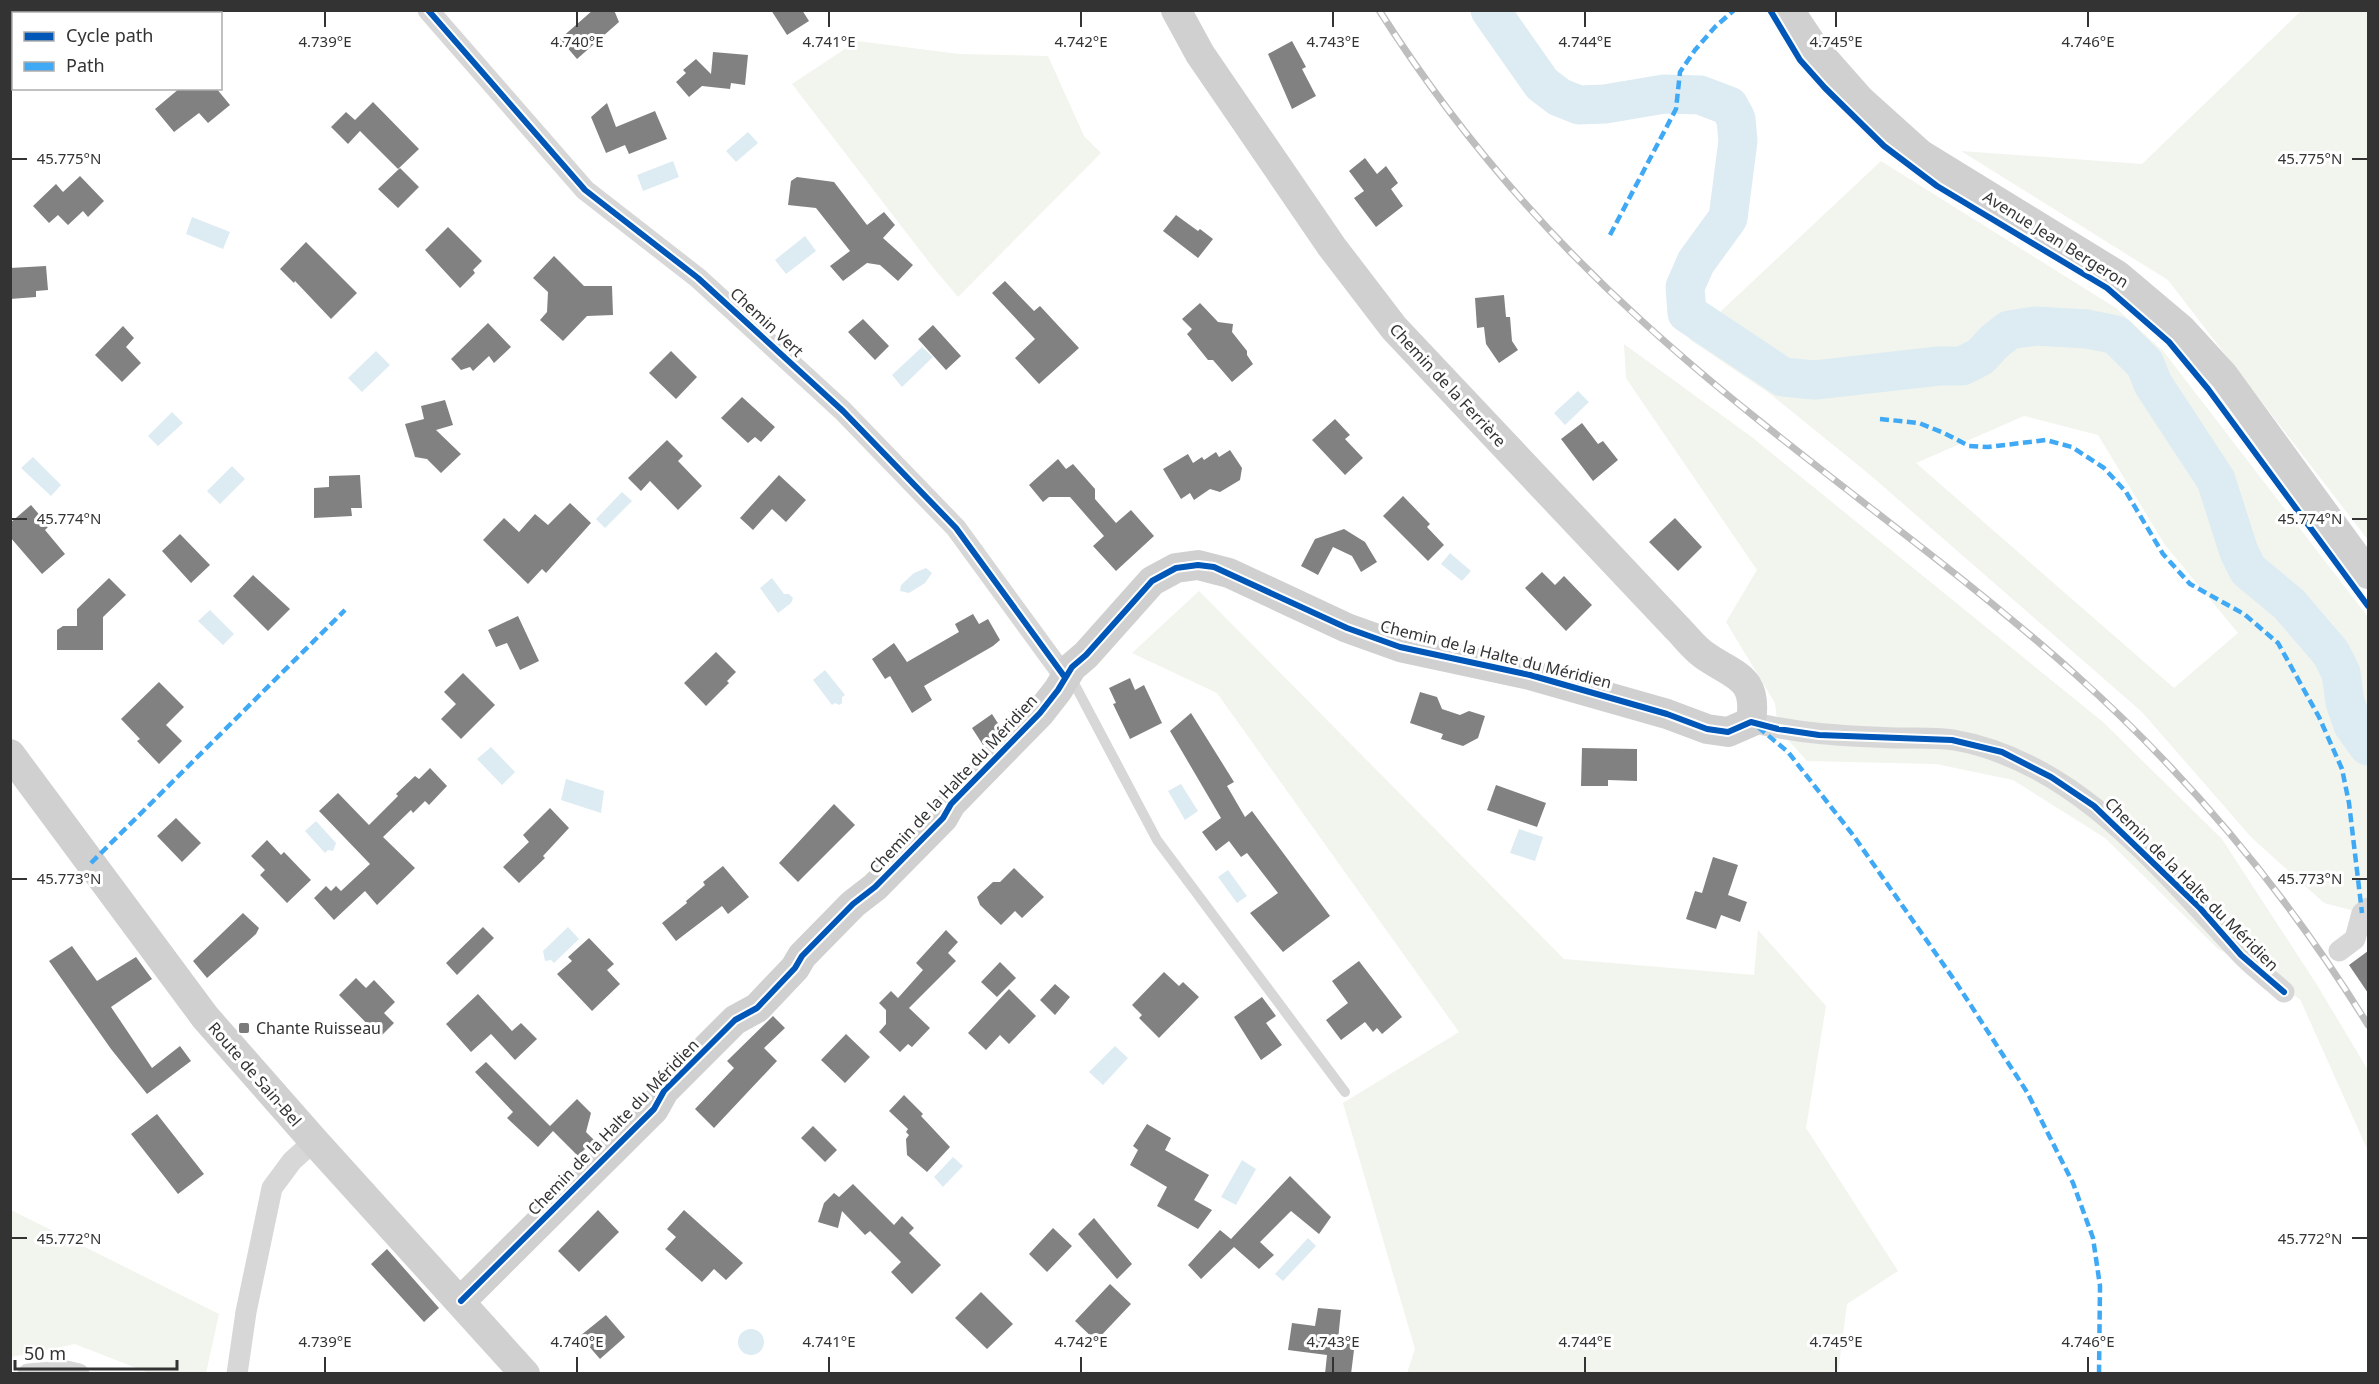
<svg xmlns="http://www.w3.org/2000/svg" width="2379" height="1384" font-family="'Noto Sans',sans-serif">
  <rect width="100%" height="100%" fill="#fff"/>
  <path fill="#f1f5ed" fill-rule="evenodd" d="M 2301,11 L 2368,11 L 2368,540 L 2168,280 L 1961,151 L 2142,164 Z
    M 857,41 L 959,54 L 1048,56 L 1084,136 L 1101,153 L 958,297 L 932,266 L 792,84 Z
    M 1881,161 L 2116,308 L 2164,352 L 2368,617 L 2368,910 L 2362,913 L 2324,903 L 2251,837 L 2142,712 L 1869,474 L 1769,393 L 1689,339 L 1718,314 ZM 2024,416 L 2098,435 L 2165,545 L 2238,633 L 2174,688 L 1916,463 Z
    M 1624,344 L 1753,438 L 2103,722 L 2222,839 L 2317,985 L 2368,1070 L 2368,1151 L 2300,999 L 2217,948 L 2105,838 L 2013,780 L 1936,764 L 1807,761 L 1778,729 L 1775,703 L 1726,622 L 1757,570 L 1626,378 Z
    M 1199,591 L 1564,959 L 1754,975 L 1758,930 L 1826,1006 L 1806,1128 L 1898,1271 L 1847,1304 L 1838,1373 L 1407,1373 L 1415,1349 L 1343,1103 L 1459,1032 L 1217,693 L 1132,653 Z
    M 11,1210 L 219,1314 L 206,1373 L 149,1373 L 75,1344 L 11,1357 Z"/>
  <path fill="#ddebf3" d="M 748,132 L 758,143 L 736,162 L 726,151 Z
    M 673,161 L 679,177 L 643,191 L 637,175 Z
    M 192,217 L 230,232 L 223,249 L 186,234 Z
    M 805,236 L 816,251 L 786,274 L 775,260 Z
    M 922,347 L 933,357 L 902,387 L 892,375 Z
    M 376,351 L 390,365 L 362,392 L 348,378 Z
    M 1578,391 L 1589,402 L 1565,425 L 1554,413 Z
    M 172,412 L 183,423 L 158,446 L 148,436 Z
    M 33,457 L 61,485 L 51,496 L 21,468 Z
    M 232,466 L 245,479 L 220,504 L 207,491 Z
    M 622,492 L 632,501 L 605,528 L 596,519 Z
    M 1450,553 L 1471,571 L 1462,581 L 1441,564 Z
    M 926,568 L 932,573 L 925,583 L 909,593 L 900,591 L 901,585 L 914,573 Z
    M 772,578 L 784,594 L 789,594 L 793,598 L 791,603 L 778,613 L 760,588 Z
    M 210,610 L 234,634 L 223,645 L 198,621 Z
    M 825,670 L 845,695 L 842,697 L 842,703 L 839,705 L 835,703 L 832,705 L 813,680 Z
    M 491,747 L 515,772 L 502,785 L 477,759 Z
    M 566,779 L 604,791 L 601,813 L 561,800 Z
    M 1181,784 L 1198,811 L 1185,820 L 1168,791 Z
    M 316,821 L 336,843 L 333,851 L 328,850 L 325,853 L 305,831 Z
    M 1519,829 L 1543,837 L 1535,861 L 1510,853 Z
    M 1228,870 L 1247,896 L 1237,903 L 1218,877 Z
    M 568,927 L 579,939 L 554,963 L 551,960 L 545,961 L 543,951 Z
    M 1115,1046 L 1128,1058 L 1103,1085 L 1089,1072 Z
    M 953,1157 L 963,1166 L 943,1187 L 934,1177 Z
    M 1242,1160 L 1256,1169 L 1236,1205 L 1221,1197 Z
    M 1308,1238 L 1316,1246 L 1283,1281 L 1275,1274 Z
    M738 1342a13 13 0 1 1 26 0a13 13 0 1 1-26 0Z"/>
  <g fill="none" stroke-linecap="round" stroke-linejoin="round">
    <path stroke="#ddebf3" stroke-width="39" d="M 1490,10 L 1542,84 L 1559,97 L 1579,105 L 1605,104 L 1664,94 L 1700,95 L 1729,106 L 1736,119 L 1738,141 L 1728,218 L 1696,262 L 1685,287 L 1687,313 L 1783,377 L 1815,380 L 1939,366 L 1962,366 L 1980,357 L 1994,342 L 2009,330 L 2035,326 L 2087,329 L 2116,335 L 2145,364 L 2153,384 L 2216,480 L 2239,552 L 2248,570 L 2289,604 L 2331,653 L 2341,673 L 2345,702 L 2353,725 L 2368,746"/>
  </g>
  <path fill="#818181" d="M 593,10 L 614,10 L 619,22 L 577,59 L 560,39 Z
    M 771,10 L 802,10 L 809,21 L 787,35 Z
    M 1292,41 L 1306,67 L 1302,69 L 1316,96 L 1292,109 L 1268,54 Z
    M 713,52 L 748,55 L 745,85 L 731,83 L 730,89 L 702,86 L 689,97 L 676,82 L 686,73 L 683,70 L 696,59 L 711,74 Z
    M 180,88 L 216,88 L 230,105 L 208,123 L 199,113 L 174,132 L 155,109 Z
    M 373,102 L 419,149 L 398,169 L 360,131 L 348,144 L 331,127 L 346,112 L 355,120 Z
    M 607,103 L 616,127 L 655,111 L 667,139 L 629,154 L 625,145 L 606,153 L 591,117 Z
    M 1365,158 L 1377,174 L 1386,166 L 1398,183 L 1391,189 L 1403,206 L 1376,227 L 1354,198 L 1364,191 L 1349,171 Z
    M 400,168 L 419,187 L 398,208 L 378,189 Z
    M 80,176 L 104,201 L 88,217 L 83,211 L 68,225 L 58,215 L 49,223 L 33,206 L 56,184 L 63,192 Z
    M 797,177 L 834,182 L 867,225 L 884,212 L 895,225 L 883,238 L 913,265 L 898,281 L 880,265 L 867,263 L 843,281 L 830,266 L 850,251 L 816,208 L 788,205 L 791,181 Z
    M 1176,215 L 1198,231 L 1200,229 L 1213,239 L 1198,258 L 1163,231 Z
    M 448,227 L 482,261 L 473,270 L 475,273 L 460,288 L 425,250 Z
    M 306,242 L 357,293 L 331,319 L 295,281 L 294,283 L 280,269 Z
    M 554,256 L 584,286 L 612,286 L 613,315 L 587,316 L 563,341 L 540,320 L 547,312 L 548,292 L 533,278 Z
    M 46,266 L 48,290 L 36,291 L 36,297 L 10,299 L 10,268 Z
    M 1005,281 L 1034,311 L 1040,306 L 1079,348 L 1039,384 L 1015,358 L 1035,339 L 992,293 Z
    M 1504,295 L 1506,317 L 1510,317 L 1512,341 L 1518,350 L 1499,363 L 1486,344 L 1484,327 L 1477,328 L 1475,298 Z
    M 1200,303 L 1218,322 L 1233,324 L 1232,332 L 1247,351 L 1247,355 L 1253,364 L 1232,382 L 1213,360 L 1208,360 L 1187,334 L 1192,329 L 1182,319 Z
    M 863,319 L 889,346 L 875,360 L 848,332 Z
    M 488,323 L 511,347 L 494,363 L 489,356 L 473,371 L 470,367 L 461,370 L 451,359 Z
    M 933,325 L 961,356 L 946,370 L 918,339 Z
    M 123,326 L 134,338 L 126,347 L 141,363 L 122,382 L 95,355 Z
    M 671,351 L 697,377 L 676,399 L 649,373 Z
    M 742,397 L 775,427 L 761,442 L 755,437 L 748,443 L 721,418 Z
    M 445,400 L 453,425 L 436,430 L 461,454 L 441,473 L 427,459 L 415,457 L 405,424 L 424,419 L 421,406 Z
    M 1335,419 L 1350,435 L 1345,439 L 1363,458 L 1345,475 L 1312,440 Z
    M 1582,423 L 1598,444 L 1603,441 L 1618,460 L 1593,481 L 1561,439 Z
    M 667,440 L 683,456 L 678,461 L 702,486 L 678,510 L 650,481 L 641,491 L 628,478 Z
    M 1230,450 L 1242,468 L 1240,480 L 1220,492 L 1210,489 L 1194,500 L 1190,493 L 1181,499 L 1163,469 L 1188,454 L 1193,463 L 1202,457 L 1204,460 L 1216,452 L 1219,457 Z
    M 1058,459 L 1066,469 L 1073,464 L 1095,489 L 1095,499 L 1116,523 L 1131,510 L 1154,536 L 1116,571 L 1093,546 L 1104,536 L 1070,497 L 1049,497 L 1043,502 L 1029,485 Z
    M 360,475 L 362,508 L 351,508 L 352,516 L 314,518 L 314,488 L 329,487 L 329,476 Z
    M 779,475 L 806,500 L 786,522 L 772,509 L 753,530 L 740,518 Z
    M 1403,496 L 1430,524 L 1427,527 L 1444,545 L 1428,561 L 1383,516 Z
    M 570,503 L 591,523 L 546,573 L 542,569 L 528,584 L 483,540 L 504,518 L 519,532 L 535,514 L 548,525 Z
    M 31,505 L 49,526 L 45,530 L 65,554 L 42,574 L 10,537 L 10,523 Z
    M 1675,518 L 1702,547 L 1678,571 L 1649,542 Z
    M 1344,529 L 1365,542 L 1377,562 L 1361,572 L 1352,556 L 1333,547 L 1318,575 L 1301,566 L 1315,539 Z
    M 180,534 L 210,565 L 191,583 L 162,551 Z
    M 1542,572 L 1555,585 L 1564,576 L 1592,605 L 1566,631 L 1525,588 Z
    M 253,575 L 290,609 L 268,631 L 233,596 Z
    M 109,578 L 126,595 L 103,617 L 103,650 L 57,650 L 57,630 L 63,626 L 77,626 L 77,609 Z
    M 973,614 L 979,624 L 988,619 L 1000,640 L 993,646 L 924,686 L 932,700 L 912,713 L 890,676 L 885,679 L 872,659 L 894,643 L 907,662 L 959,632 L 955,624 Z
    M 518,616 L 539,661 L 520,670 L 507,643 L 496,647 L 488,630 Z
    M 716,652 L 736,672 L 727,681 L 729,683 L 706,706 L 684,683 Z
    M 463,673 L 495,705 L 461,739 L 441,719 L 456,704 L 444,692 Z
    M 1130,678 L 1135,690 L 1144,685 L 1162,723 L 1130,739 L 1113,704 L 1116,703 L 1109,688 Z
    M 159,682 L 184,707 L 166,725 L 182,741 L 159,764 L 137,741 L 140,739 L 121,719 Z
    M 1420,692 L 1437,697 L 1442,709 L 1460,715 L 1469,711 L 1485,716 L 1478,738 L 1463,746 L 1441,739 L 1443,734 L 1410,723 Z
    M 1191,713 L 1234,782 L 1227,786 L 1245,817 L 1252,811 L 1330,916 L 1283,952 L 1250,913 L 1278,893 L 1247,853 L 1241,857 L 1229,841 L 1216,851 L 1202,832 L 1221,818 L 1170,731 Z
    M 992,714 L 1001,728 L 983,745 L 972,728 Z
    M 1582,748 L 1637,749 L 1637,781 L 1608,780 L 1608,786 L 1581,786 Z
    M 430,768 L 447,786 L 429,805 L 425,801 L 413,813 L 411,810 L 383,837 L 415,868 L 377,905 L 365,891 L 334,920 L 314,898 L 326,886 L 331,891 L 336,886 L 341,891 L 370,864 L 319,811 L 338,793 L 369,825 L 398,796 L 396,794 L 415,776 L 419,779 Z
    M 1496,785 L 1546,803 L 1537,827 L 1487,810 Z
    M 834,804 L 855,825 L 798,882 L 779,863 Z
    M 550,808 L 569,828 L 543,856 L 545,858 L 519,883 L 503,867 L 529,842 L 523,835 Z
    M 176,818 L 201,843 L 182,862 L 157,836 Z
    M 267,840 L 281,855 L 284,852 L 311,880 L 287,903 L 260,875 L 265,870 L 251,856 Z
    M 1713,857 L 1738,865 L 1728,895 L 1747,902 L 1740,922 L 1721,915 L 1716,929 L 1686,919 L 1695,891 L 1702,893 Z
    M 723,866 L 749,897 L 728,914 L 722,906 L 676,941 L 662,923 L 687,903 L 686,901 L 705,885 L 703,882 Z
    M 1014,868 L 1044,897 L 1022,918 L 1015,911 L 1001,925 L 980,905 L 977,897 L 993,882 L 1000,882 Z
    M 243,913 L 259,928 L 256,934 L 207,978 L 193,961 Z
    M 483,927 L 494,938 L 457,975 L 446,963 Z
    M 946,930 L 958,942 L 948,953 L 956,961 L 909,1008 L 930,1028 L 912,1047 L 908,1044 L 900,1052 L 879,1032 L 886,1024 L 886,1010 L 879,1003 L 891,991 L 898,998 L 923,970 L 916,963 Z
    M 589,938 L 614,964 L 607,970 L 620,984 L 592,1011 L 557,974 L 572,961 L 568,957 Z
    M 72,946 L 97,981 L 136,957 L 152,979 L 111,1007 L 152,1068 L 180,1046 L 191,1061 L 147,1094 L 111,1049 L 49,961 Z
    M 2368,951 L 2368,993 L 2349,965 Z
    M 1359,961 L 1402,1017 L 1382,1034 L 1377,1028 L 1373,1032 L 1365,1022 L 1341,1040 L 1326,1020 L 1348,1003 L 1332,981 Z
    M 1000,962 L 1016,978 L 997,997 L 981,982 Z
    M 1164,972 L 1179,986 L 1183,982 L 1199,997 L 1159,1038 L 1139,1018 L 1142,1015 L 1132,1005 Z
    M 356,978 L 366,988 L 374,980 L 395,1002 L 384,1013 L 394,1023 L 380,1037 L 339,995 Z
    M 1055,984 L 1070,997 L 1055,1015 L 1040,1000 Z
    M 1009,989 L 1036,1016 L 1009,1044 L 1000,1035 L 986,1050 L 968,1033 Z
    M 478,994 L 512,1031 L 521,1023 L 537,1039 L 515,1060 L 491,1034 L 471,1052 L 446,1024 Z
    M 1262,997 L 1276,1016 L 1266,1023 L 1282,1045 L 1261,1060 L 1234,1017 Z
    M 773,1016 L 785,1028 L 764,1048 L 777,1061 L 714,1128 L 695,1109 L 734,1068 L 727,1061 Z
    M 846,1034 L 870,1057 L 845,1083 L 821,1060 Z
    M 486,1062 L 550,1126 L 577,1099 L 591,1113 L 586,1132 L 594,1140 L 578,1156 L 553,1131 L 538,1147 L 507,1118 L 513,1112 L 475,1072 Z
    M 904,1095 L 923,1114 L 921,1116 L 950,1147 L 927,1172 L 907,1155 L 906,1139 L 909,1135 L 906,1132 L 908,1129 L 889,1111 Z
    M 157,1114 L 204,1174 L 178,1194 L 131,1134 Z
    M 1147,1124 L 1171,1138 L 1165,1150 L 1209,1175 L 1194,1200 L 1212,1210 L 1198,1229 L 1157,1206 L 1167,1187 L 1130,1165 L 1138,1150 L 1133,1146 Z
    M 813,1126 L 837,1150 L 825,1162 L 801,1138 Z
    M 1290,1176 L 1331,1217 L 1319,1234 L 1291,1211 L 1260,1242 L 1274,1255 L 1259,1269 L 1234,1247 L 1201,1279 L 1188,1265 L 1220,1230 L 1231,1239 Z
    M 853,1184 L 894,1225 L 902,1216 L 914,1228 L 909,1233 L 941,1265 L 912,1294 L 891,1272 L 901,1262 L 870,1231 L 865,1235 L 842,1211 L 838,1228 L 818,1222 L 824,1203 L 834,1193 L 839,1197 Z
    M 598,1210 L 619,1232 L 579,1272 L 558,1251 Z
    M 684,1210 L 743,1263 L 726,1280 L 714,1269 L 702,1282 L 665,1249 L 676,1237 L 667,1229 Z
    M 1094,1218 L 1132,1264 L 1117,1279 L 1078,1234 Z
    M 1053,1228 L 1072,1246 L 1047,1272 L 1029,1254 Z
    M 387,1249 L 439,1308 L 424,1322 L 371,1264 Z
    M 1110,1284 L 1131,1304 L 1096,1341 L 1075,1321 Z
    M 981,1292 L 1013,1324 L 987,1349 L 955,1318 Z
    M 1318,1308 L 1341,1310 L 1338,1340 L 1355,1342 L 1351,1374 L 1325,1374 L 1327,1355 L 1288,1350 L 1292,1323 L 1315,1326 Z
    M 606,1315 L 625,1337 L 600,1359 L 580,1336 Z"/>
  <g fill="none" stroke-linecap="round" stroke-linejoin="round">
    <path stroke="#d7d7d7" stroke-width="10" d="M 1067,679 L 1076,687 L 1157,840 L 1345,1092"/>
    <path stroke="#d7d7d7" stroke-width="21" d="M 428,10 L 585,190 L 698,278 L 843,411 L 956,528 L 1064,676
      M 1751,722 C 1799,734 1845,736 1895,738 C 1914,738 1935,737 1954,740 C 2075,761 2160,868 2240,953 C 2253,967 2270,979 2284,992
      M 2339,951 L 2355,939 L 2362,913 L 2368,908
      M 28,1374 L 66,1371 L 79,1374
      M 237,1374 L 246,1312 L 272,1188 L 292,1161 L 314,1141"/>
    <path stroke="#d0d0d0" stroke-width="30" d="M 1789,10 L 1815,49 L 1860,100 L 1920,154 L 2117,275 L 2181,329 L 2224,376 L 2368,574
      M 10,754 L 205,1017 L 314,1141 L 525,1374
      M 461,1301 L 654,1109 L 664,1091 L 735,1020 L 757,1008 L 795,968 L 802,956 L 853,904 L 875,887 L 943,818 L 951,804 L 1040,713 L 1058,690 L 1072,667 L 1086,655 L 1152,581 L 1176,568 L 1198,565 L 1229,573 L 1347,628 L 1400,647 L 1530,675 L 1667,714 L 1707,729 L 1728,732 L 1751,722 C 1758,676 1735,677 1704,655 C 1694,648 1686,637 1677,628 L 1394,328 L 1332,247 L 1200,54 L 1176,10"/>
    <defs>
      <path id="rail" d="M 1379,10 C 1452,125 1541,230 1642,321 C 1780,447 1936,550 2075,674 C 2189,776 2288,895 2368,1025"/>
    </defs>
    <use href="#rail" stroke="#bebebe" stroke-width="7"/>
    <use href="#rail" stroke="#fff" stroke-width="4.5" stroke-dasharray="14" stroke-linecap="butt"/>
    <path stroke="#3fa9f5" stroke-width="4.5" stroke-dasharray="9 4.5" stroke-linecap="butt" d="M 1610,235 L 1676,109 L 1680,72 L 1695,50 L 1715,27 L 1734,10
      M 1880,419 L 1919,423 L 1944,433 L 1969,446 L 1988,447 L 2046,440 L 2072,447 L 2104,468 L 2126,492 L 2163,554 L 2190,584 L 2244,614 L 2278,643 L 2319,717 L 2342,769 L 2349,803 L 2362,913
      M 1758,727 L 1788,752 L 1853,835 L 1955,981 L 2027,1092 L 2073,1183 L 2093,1238 L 2100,1286 L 2099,1374
      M 91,863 L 345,610"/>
    <defs>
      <path id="cycleway" d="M 428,10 L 585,190 L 698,278 L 843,411 L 956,528 L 1064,676
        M 1770,10 L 1800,60 L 1825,88 L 1884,146 L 1937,186 L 2107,288 L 2169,342 L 2208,389 L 2368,606
        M 461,1301 L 654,1109 L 664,1091 L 735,1020 L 757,1008 L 795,968 L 802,956 L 853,904 L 875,887 L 943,818 L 951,804 L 1040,713 L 1058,690 L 1072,667 L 1086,655 L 1152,581 L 1176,568 L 1198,565 L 1214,567 L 1347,628 L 1400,647 L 1530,675 L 1667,714 L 1707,729 L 1728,732 L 1751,722 L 1778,729 L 1819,735 L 1952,740 L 2002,752 L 2051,777 L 2094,806 L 2199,907 L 2241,955 L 2284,992"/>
    </defs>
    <use href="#cycleway" stroke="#fff" stroke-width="10"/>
    <use href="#cycleway" stroke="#0057b8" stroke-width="6"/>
  </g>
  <path fill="none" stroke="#333" stroke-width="2" d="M 325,12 L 325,27M 577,12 L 577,27M 829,12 L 829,27M 1081,12 L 1081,27M 1333,12 L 1333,27M 1585,12 L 1585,27M 1836,12 L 1836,27M 2088,12 L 2088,27M 12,159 L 27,159M 2352,159 L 2367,159M 12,519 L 27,519M 2352,519 L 2367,519M 12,879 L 27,879M 2352,879 L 2367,879M 12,1238 L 27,1238M 2352,1238 L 2367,1238M 325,1357 L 325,1372M 577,1357 L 577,1372M 829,1357 L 829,1372M 1081,1357 L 1081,1372M 1333,1357 L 1333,1372M 1585,1357 L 1585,1372M 1836,1357 L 1836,1372M 2088,1357 L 2088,1372"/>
  <rect fill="#7a7a7a" stroke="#fff" stroke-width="2" x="238" y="1022" width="12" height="12" rx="3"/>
  <g text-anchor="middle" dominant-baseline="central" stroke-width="6" stroke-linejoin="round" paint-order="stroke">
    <g font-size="16" fill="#333" stroke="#fff">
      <text transform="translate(2056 239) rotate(32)">Avenue Jean Bergeron</text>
      <text transform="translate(767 322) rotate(43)">Chemin Vert</text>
      <text transform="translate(1448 385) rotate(47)">Chemin de la Ferrière</text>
      <text transform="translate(1496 654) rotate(14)">Chemin de la Halte du Méridien</text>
      <text transform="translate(953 784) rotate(-47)">Chemin de la Halte du Méridien</text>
      <text transform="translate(2192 884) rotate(45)">Chemin de la Halte du Méridien</text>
      <text transform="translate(255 1074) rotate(49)">Route de Sain-Bel</text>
      <text transform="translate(613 1127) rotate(-46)">Chemin de la Halte du Méridien</text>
    </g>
    <g font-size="16" fill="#333" stroke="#fff" text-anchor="start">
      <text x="256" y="1028">Chante Ruisseau</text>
    </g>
  </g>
  <g font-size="15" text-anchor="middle" fill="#333" stroke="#fff" stroke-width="6" stroke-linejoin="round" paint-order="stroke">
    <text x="325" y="47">4.739°E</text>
    <text x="577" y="47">4.740°E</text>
    <text x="829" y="47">4.741°E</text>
    <text x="1081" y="47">4.742°E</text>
    <text x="1333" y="47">4.743°E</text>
    <text x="1585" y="47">4.744°E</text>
    <text x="1836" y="47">4.745°E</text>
    <text x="2088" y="47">4.746°E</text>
    <text x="69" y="164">45.775°N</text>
    <text x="2310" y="164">45.775°N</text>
    <text x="69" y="524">45.774°N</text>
    <text x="2310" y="524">45.774°N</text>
    <text x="69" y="884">45.773°N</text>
    <text x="2310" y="884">45.773°N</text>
    <text x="69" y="1244">45.772°N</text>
    <text x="2310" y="1244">45.772°N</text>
    <text x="325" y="1347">4.739°E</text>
    <text x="577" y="1347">4.740°E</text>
    <text x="829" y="1347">4.741°E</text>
    <text x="1081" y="1347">4.742°E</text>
    <text x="1333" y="1347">4.743°E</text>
    <text x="1585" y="1347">4.744°E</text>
    <text x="1836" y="1347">4.745°E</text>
    <text x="2088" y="1347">4.746°E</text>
  </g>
  <rect width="2379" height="1384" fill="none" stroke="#333333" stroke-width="24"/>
  <rect x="12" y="12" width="210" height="78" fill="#ffffff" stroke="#adadad" stroke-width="1.5"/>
  <rect x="24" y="32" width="30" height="9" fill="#0057b8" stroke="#adadad" stroke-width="1.5"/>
  <text x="66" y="42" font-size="18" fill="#333333">Cycle path</text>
  <rect x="24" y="62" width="30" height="9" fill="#3fa9f5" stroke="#adadad" stroke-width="1.5"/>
  <text x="66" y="72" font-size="18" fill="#333333">Path</text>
  <path d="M15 1360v9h162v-9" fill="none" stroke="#333333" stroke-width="3"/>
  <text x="24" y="1360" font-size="18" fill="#333333" stroke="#ffffff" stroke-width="4.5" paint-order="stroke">50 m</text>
</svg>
